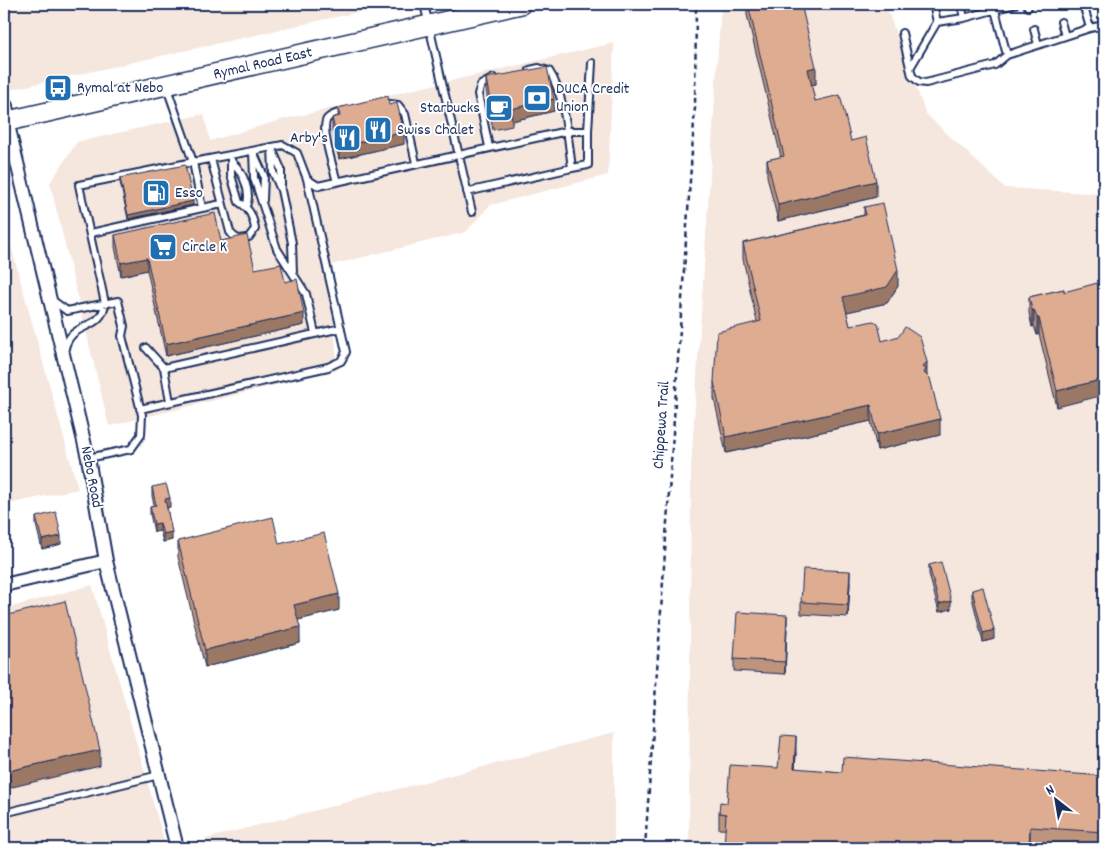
<svg xmlns="http://www.w3.org/2000/svg" width="1108" height="852" font-family="Dekko,sans-serif">
  <rect width="100%" height="100%" fill="#fff"/>
  <filter id="ink" filterUnits="userSpaceOnUse"><feTurbulence type="fractalNoise" baseFrequency=".02" numOctaves="2"/><feDisplacementMap in="SourceGraphic" scale="10" xChannelSelector="R" yChannelSelector="G"/><feConvolveMatrix kernelMatrix="1 2 1 2 8 2 1 2 1" color-interpolation-filters="sRGB"/></filter>
  <g filter="url(#ink)">
    <path fill="#f5e6de" d="M 4,4 L 394,4 L 4,91 Z
      M 725,4 L 885,4 L 926,114 L 1005,188 L 1104,194 L 1104,848 L 689,848 L 691,468 L 721,5 Z
      M 614,43 L 608,175 L 490,205 L 466,232 L 331,265 L 337,370 L 109,426 L 50,183 L 77,142 L 204,114 L 210,141 L 281,120 Z
      M 4,221 L 78,489 L 4,505 Z
      M 92,585 L 166,848 L 4,848 L 4,609 Z
      M 614,733 L 614,848 L 208,848 L 205,839 Z"/>
    <g fill="none" stroke-linecap="round" stroke-linejoin="round">
      <defs>
        <path id="service" d="M 424,4 L 472,212
          M 933,4 L 937,22 L 964,18 L 1015,4
          M 961,4 L 964,18
          M 1027,4 L 1028,7
          M 1083,4 L 1090,28 L 1104,25
          M 995,10 L 1007,55
          M 1061,22 L 1065,36
          M 1034,29 L 1038,45
          M 902,33 L 912,76 L 919,82 L 926,83 L 995,65 L 1007,55 L 1090,28
          M 910,68 L 937,22
          M 167,88 L 193,162 L 283,145 L 297,153 L 307,179 L 318,186 L 567,131 L 588,131 L 592,63
          M 382,103 L 398,105 L 405,114 L 416,163
          M 272,147 L 273,172 L 281,190 L 292,243 L 293,273
          M 489,147 L 478,94 L 481,85 L 494,78
          M 253,151 L 254,178 L 277,249 L 306,294 L 315,333
          M 273,151 L 281,169 L 281,186
          M 254,154 L 264,176 L 263,200
          M 211,159 L 230,232 C 236,240 240,240 249,237 L 255,229 C 253,217 250,209 239,202 L 231,175 L 231,155
          M 233,163 C 243,172 252,193 246,206
          M 572,168 L 588,165 L 588,131
          M 337,182 C 334,170 320,129 327,119 C 331,114 339,113 345,111
          M 467,192 L 572,168 C 568,139 565,95 549,71 L 539,68 L 530,70
          M 202,208 L 222,204
          M 52,300 L 67,311 L 118,301 L 124,326 L 122,336 L 142,415 L 141,435 L 131,449 L 88,458
          M 65,348 C 72,320 102,332 105,303 L 79,185 L 193,162 L 202,208 L 91,233
          M 146,348 L 164,368
          M 170,402 L 164,368 L 341,328
          M 140,409 L 328,367 L 341,361 L 346,352 L 307,179
          M 4,813 L 159,775"/>
        <path id="minor" d="M 7,121 L 88,458 L 106,561 L 177,848
          M 4,585 L 106,561"/>
        <path id="tertiary" d="M 4,106 L 7,121"/>
        <path id="secondary" d="M 4,122 L 521,4"/>
      </defs>
      <use href="#service" stroke="#1b2f5e" stroke-width="10"/>
      <use href="#minor" stroke="#1b2f5e" stroke-width="16"/>
      <use href="#tertiary" stroke="#1b2f5e" stroke-width="20"/>
      <use href="#secondary" stroke="#1b2f5e" stroke-width="22"/>
      <path stroke="#1b2f5e" stroke-width="2.5" stroke-dasharray="5 4" stroke-linecap="butt" d="M 645,848 L 695,107 L 696,4"/>
      <use href="#service" stroke="#fff" stroke-width="6"/>
      <use href="#minor" stroke="#fff" stroke-width="12"/>
      <use href="#tertiary" stroke="#fff" stroke-width="16"/>
      <use href="#secondary" stroke="#fff" stroke-width="19"/>
    </g>
    <path fill="#bf947d" stroke="#1b2f5e" d="M 747,4 L 801,4 L 816,84 L 811,85 L 815,101 L 851,141 L 876,197 L 778,221 L 767,176 L 767,160 L 781,157 L 747,15 Z
      M 486,78 L 554,111 L 512,121 L 512,126 L 493,130 L 486,90 Z
      M 389,105 L 404,144 L 339,159 L 332,130 L 332,118 L 338,116 L 338,108 Z
      M 120,178 L 193,205 L 128,219 L 120,182 Z
      M 864,207 L 898,286 L 887,303 L 846,312 L 850,326 L 882,341 L 927,375 L 940,435 L 877,450 L 871,421 L 726,453 L 714,398 L 714,382 L 757,322 L 743,259 L 743,243 L 864,215 Z
      M 115,235 L 221,241 L 255,269 L 285,282 L 304,325 L 166,356 L 147,270 L 121,276 L 115,247 Z
      M 1064,289 L 1057,407 L 1039,334 L 1037,335 L 1034,326 L 1032,327 L 1029,313 L 1029,297 Z
      M 152,487 L 170,507 L 167,507 L 172,540 L 163,542 L 160,531 L 154,532 L 150,514 L 150,506 L 154,505 L 152,496 Z
      M 36,517 L 61,544 L 42,549 L 36,525 Z
      M 178,541 L 279,544 L 339,610 L 298,620 L 300,643 L 205,667 L 178,557 Z
      M 929,565 L 951,609 L 939,612 L 929,574 Z
      M 850,583 L 848,617 L 801,614 L 801,602 Z
      M 972,590 L 994,639 L 983,642 L 972,598 Z
      M 787,627 L 785,674 L 734,671 L 734,659 Z
      M 796,753 L 795,769 L 842,772 L 1104,776 L 1104,848 L 1030,843 L 719,829 L 719,813 L 727,803 L 778,768 Z"/>
    <path fill="#9b7866" stroke="#1b2f5e" d="M 816,67 L 816,84 L 808,85 L 808,69 Z
      M 554,99 L 554,111 L 512,121 L 511,109 Z
      M 404,132 L 404,144 L 339,159 L 339,147 Z
      M 876,181 L 876,197 L 778,221 L 778,205 Z
      M 193,201 L 193,205 L 128,219 L 128,215 Z
      M 147,258 L 147,270 L 121,276 L 121,263 Z
      M 898,270 L 898,286 L 887,303 L 843,313 L 843,297 Z
      M 1032,310 L 1034,310 L 1034,326 L 1032,327 Z
      M 304,313 L 304,325 L 166,356 L 166,344 Z
      M 1037,318 L 1039,318 L 1039,334 L 1037,335 Z
      M 927,362 L 927,378 L 923,383 L 923,367 Z
      M 1104,379 L 1104,395 L 1057,407 L 1057,391 Z
      M 871,405 L 871,421 L 726,453 L 726,437 Z
      M 940,419 L 940,435 L 877,450 L 877,434 Z
      M 170,498 L 170,507 L 165,508 L 165,499 Z
      M 160,523 L 160,531 L 154,532 L 154,524 Z
      M 172,532 L 172,540 L 163,542 L 163,534 Z
      M 61,536 L 61,544 L 42,549 L 42,540 Z
      M 850,571 L 850,583 L 848,617 L 848,605 Z
      M 339,594 L 339,610 L 294,621 L 294,605 Z
      M 951,601 L 951,609 L 939,612 L 939,604 Z
      M 787,615 L 787,627 L 785,674 L 785,662 Z
      M 300,627 L 300,643 L 205,667 L 205,650 Z
      M 994,630 L 994,639 L 983,642 L 983,633 Z
      M 796,737 L 796,753 L 794,785 L 794,768 Z
      M 100,750 L 100,766 L 4,789 L 4,772 Z
      M 1030,827 L 1030,848 L 1029,848 Z"/>
    <path fill="#deac91" stroke="#1b2f5e" d="M 748,4 L 801,4 L 816,67 L 808,69 L 815,101 L 840,95 L 851,141 L 866,137 L 876,181 L 778,205 L 767,160 L 784,156 Z
      M 547,67 L 554,99 L 511,109 L 512,114 L 493,118 L 486,78 Z
      M 388,96 L 389,105 L 397,103 L 404,132 L 339,147 L 332,118 L 340,116 L 338,108 Z
      M 185,165 L 193,201 L 128,215 L 120,178 Z
      M 883,203 L 898,270 L 887,287 L 843,297 L 850,326 L 873,321 L 878,323 L 882,341 L 899,336 L 905,327 L 920,337 L 927,362 L 923,367 L 926,369 L 924,373 L 930,378 L 940,419 L 877,434 L 871,405 L 726,437 L 714,382 L 717,332 L 761,321 L 743,243 L 866,215 L 864,207 Z
      M 215,213 L 221,241 L 247,235 L 255,269 L 281,264 L 285,282 L 297,279 L 304,313 L 166,344 L 147,258 L 121,263 L 115,235 Z
      M 1101,282 L 1104,294 L 1104,379 L 1057,391 L 1039,318 L 1037,318 L 1034,310 L 1032,310 L 1029,297 L 1064,289 L 1064,292 Z
      M 166,484 L 170,498 L 165,499 L 172,532 L 163,534 L 160,523 L 154,524 L 150,506 L 156,505 L 152,487 Z
      M 56,512 L 61,536 L 42,540 L 36,517 Z
      M 273,517 L 279,544 L 324,533 L 339,594 L 294,605 L 300,627 L 205,650 L 178,541 Z
      M 941,562 L 951,601 L 939,604 L 929,565 Z
      M 803,569 L 850,571 L 848,605 L 801,602 Z
      M 983,587 L 994,630 L 983,633 L 972,590 Z
      M 65,601 L 100,750 L 4,772 L 4,616 Z
      M 737,612 L 787,615 L 785,662 L 734,659 Z
      M 781,736 L 796,737 L 794,768 L 842,772 L 843,757 L 1104,776 L 1104,832 L 1030,827 L 1029,848 L 724,848 L 726,814 L 719,813 L 720,802 L 727,803 L 730,765 L 778,768 Z"/>
  </g>
  <defs>
    <symbol id="bus-square" viewBox="-11 -11 22 22"><rect x="-9" y="-9" width="18" height="18" rx="4" fill="#1f6fb2" stroke="#fff"/><path d="M-5-6H5V4H4V6H2V4H-2V6H-4V4H-5ZM-3.5-4V0h7V-4ZM-3.5 1.2v1.5H-2V1.2ZM2 1.2v1.5H3.5V1.2Z" fill="#fff"/></symbol>
    <symbol id="bank-square" viewBox="-11 -11 22 22"><rect x="-9" y="-9" width="18" height="18" rx="4" fill="#1f6fb2" stroke="#fff"/><path d="M-6-4H6V4H-6ZM0-2.3a2.3 2.3 0 1 0 0 4.6a2.3 2.3 0 1 0 0-4.6Z" fill="#fff"/></symbol>
    <symbol id="cafe-square" viewBox="-11 -11 22 22"><rect x="-9" y="-9" width="18" height="18" rx="4" fill="#1f6fb2" stroke="#fff"/><path d="M-5.5-4.5H6V0H3Q3 3.5 0 3.5H-2.5Q-5.5 3.5-5.5 0ZM3-3.2v2h1.7v-2ZM-6 4.5H4V6H-6Z" fill="#fff"/></symbol>
    <symbol id="restaurant-square" viewBox="-11 -11 22 22"><rect x="-9" y="-9" width="18" height="18" rx="4" fill="#1f6fb2" stroke="#fff"/><path d="M-5-6h1v4h1v-4h1v4h1v-4h1v5L-1.5 .5V6h-2V.5L-5-1ZM5-6V6H3V1.5H1.5Q1.5-4 5-6Z" fill="#fff"/></symbol>
    <symbol id="fuel-square" viewBox="-11 -11 22 22"><rect x="-9" y="-9" width="18" height="18" rx="4" fill="#1f6fb2" stroke="#fff"/><path d="M-5.5-6h7V0h2V4h1.3V-2.5L3-4.5l.8-.8L6-3V5H2.5V1h-1V6h-7ZM-4.2-4.7v3.2H.2V-4.7Z" fill="#fff"/></symbol>
    <symbol id="supermarket-square" viewBox="-11 -11 22 22"><rect x="-9" y="-9" width="18" height="18" rx="4" fill="#1f6fb2" stroke="#fff"/><path d="M-6-5.5h2.5l.6 2H6L4.5 2H-2.5L-4.4-4H-6ZM-1.5 3.2a1.3 1.3 0 1 0 .1 0ZM3 3.2a1.3 1.3 0 1 0 .1 0Z" fill="#fff"/></symbol>
  </defs>
  <g fill-rule="evenodd">
    <use href="#bus-square" x="42" y="72" width="32" height="32"/>
    <use href="#bank-square" x="521" y="82" width="32" height="32"/>
    <use href="#cafe-square" x="483" y="92" width="32" height="32"/>
    <use href="#restaurant-square" x="362" y="114" width="32" height="32"/>
    <use href="#restaurant-square" x="331" y="122" width="32" height="32"/>
    <use href="#fuel-square" x="140" y="177" width="32" height="32"/>
    <use href="#supermarket-square" x="147" y="231" width="32" height="32"/>
  </g>
  <g text-anchor="middle" dominant-baseline="central" stroke-width="4" stroke-linejoin="round" paint-order="stroke">
    <g font-size="16" fill="#1b2f5e" stroke="#fff">
      <text transform="translate(263 64) rotate(-13)">Rymal Road East</text>
      <text transform="translate(662 425) rotate(-86)">Chippewa Trail</text>
      <text transform="translate(91 477) rotate(79)">Nebo Road</text>
    </g>
    <g font-size="16" fill="#1b2f5e" stroke="#fff" text-anchor="start">
      <text x="77" y="88">Rymal at Nebo</text>
      <text x="556" y="89">DUCA Credit<tspan x="556" dy="18">Union</tspan></text>
      <text x="480" y="108" text-anchor="end">Starbucks</text>
      <text x="397" y="130">Swiss Chalet</text>
      <text x="328" y="138" text-anchor="end">Arby's</text>
      <text x="175" y="193">Esso</text>
      <text x="182" y="247">Circle K</text>
    </g>
  </g>
  <rect width="1108" height="852" fill="none" stroke="#fff" stroke-width="20"/>
  <rect x="10" y="10" width="1088" height="832" fill="none" stroke="#1b2f5e" stroke-width="2" filter="url(#ink)"/>
  <g transform="translate(1056 800) rotate(329)" stroke="#ffffff" stroke-width="4" paint-order="stroke">
  <path d="M0-4L9 19L0 12L-9 19Z" fill="#1b2f5e"/>
  <text y="-8" font-size="14" font-weight="bold" text-anchor="middle" fill="#1b2f5e">N</text>
  </g>
</svg>
